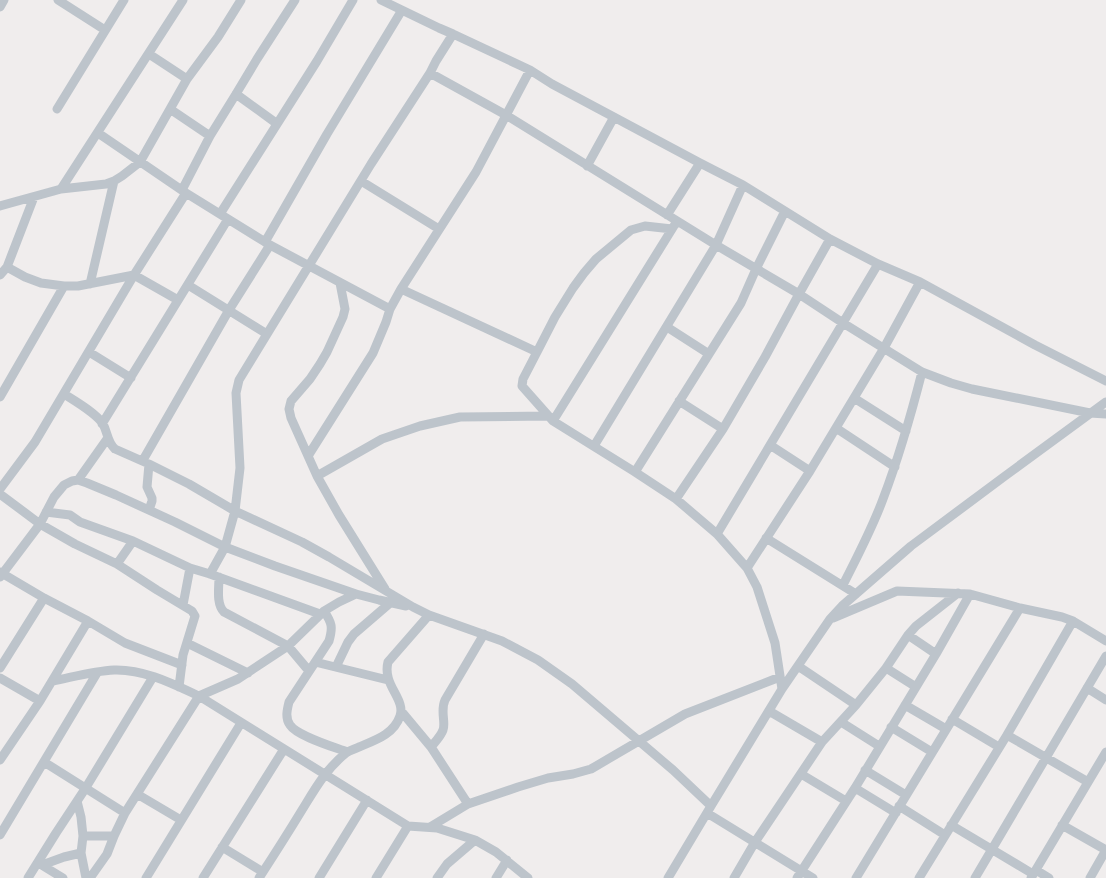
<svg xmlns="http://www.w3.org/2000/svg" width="1106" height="878" font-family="Rubik,sans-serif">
  <rect width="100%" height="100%" fill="#f0eded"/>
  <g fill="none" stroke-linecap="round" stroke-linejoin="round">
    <path stroke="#bdc4cb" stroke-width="9" d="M 58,0 L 105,30
      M 381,0 L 439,28 L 453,34 L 530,70 L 552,84 L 700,163 L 743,185 L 830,239 L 878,264 L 920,282 L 1035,345 L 1106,381
      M 0,7 L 4,0
      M 453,34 L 436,61 L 430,73 L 506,115 L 716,245 L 799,294 L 843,323 L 922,372 L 951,383 L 972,389 L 1090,413 L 1106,414
      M 149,54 L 187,79
      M 236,94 L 276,123
      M 57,109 L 124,0
      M 170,109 L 210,136
      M 98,133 L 186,193 L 270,245 L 390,309 L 401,289 L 476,172 L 530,70
      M 587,166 L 614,117
      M 361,181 L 439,229
      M 61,189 L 183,0
      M 182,190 L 210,136 L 236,94 L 257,59 L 295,0
      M 0,206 L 61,189 L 106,184 L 114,181 L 122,176 L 140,162 L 187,79 L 218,37 L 241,0
      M 220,214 L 317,61 L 353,0
      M 667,215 L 700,163
      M 265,242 L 327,134 L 402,10
      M 7,267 L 34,197
      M 0,275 L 7,267 L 25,277 L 41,283 L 64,286 L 78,286 L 134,275 L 178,300
      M 340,283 L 345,309 L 343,317 L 327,352 L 320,364 L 310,379 L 291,401 L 289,409 L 291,418 L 317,476 L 339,515 L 385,589
      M 90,284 L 114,181
      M 188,285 L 267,334
      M 401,289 L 537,352 L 523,379 L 522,386 L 553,421 L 635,472 L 676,499 L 717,534 L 747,568 L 757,587 L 775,643 L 782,689 L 711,806
      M 667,327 L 709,354
      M 89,352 L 131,378
      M 537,352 L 555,317 L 573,288 L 584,273 L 596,259 L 631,230 L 645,226 L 672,229
      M 64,394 C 75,401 96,413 103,424 C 108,433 107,442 115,449 L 149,464 L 189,484 L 235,511 L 302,542 L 329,557 L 413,607 L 429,615 L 502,641 L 538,660 L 572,684 L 673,770 L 711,806 L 668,878
      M 0,397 L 64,286
      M 854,398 L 906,431
      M 679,401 L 723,429
      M 553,421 L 677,221
      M 102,424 L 228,219
      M 836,428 L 895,467
      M 770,445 L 810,471
      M 594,446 L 716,245 L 743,185
      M 308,456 L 373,353 L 386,322 L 390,309
      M 143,460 L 229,310 L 270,245
      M 635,472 L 741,303 L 756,269 L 785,211
      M 317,476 L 382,439 L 420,426 L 460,417 L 547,416
      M 78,480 L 107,439
      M 0,489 L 35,442 L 134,275 L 186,193
      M 0,494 L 40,524 L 75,544 L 117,564 L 157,590 L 192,611 L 195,616 L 183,655 L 179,687
      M 676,499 L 723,429 L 765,357 L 799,294 L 830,239
      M 149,510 L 152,501 L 152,498 L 147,487 L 149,464
      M 46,512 L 70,515 L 80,522 L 133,541 L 190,568 L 210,574 L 320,614
      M 717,534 L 878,264
      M 766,538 L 856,594
      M 117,564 L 133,541
      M 747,568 L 810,471 L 884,348 L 920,282
      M 0,572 L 44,598 L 88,621 L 125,643 L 182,665
      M 210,574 L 225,547 L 235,511 L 240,468 L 236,393 L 239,380 L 371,164 L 430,73
      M 0,577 L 40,524 L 54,497 L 64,485 L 72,481 L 78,480 L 87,483 L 116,495 L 175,522 L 225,547 L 275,566 L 356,594 L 379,600 L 406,606
      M 219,577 C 219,588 216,604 224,612 L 288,646 L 309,671
      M 843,585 C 857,557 872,529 883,499 C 899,457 911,415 922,372
      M 183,605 L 190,568
      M 324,611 C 332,623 333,627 329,641 L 289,702 C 287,710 285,718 290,725 C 297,736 334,747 347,752
      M 833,618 L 897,591 L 970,594 L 1020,608 L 1062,617 L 1073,621 L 1106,641
      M 908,635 L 936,654
      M 187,643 L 248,673
      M 315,662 L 388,680
      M 798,666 L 856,705
      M 336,667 L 348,642 L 354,634 L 390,603
      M 0,668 L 44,598
      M 886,668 L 916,687
      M 0,678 L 40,701
      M 53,681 C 73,677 94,671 114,670 C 144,669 173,684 199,696 L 408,826 L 437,828 L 475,840 L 496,852 L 528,878
      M 1087,688 L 1106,700
      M 782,689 L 830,619 L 842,606 L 911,546 L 1005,476 L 1106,402
      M 905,705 L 946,729
      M 401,711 L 431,747 L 468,804
      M 769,711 L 822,742
      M 952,719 L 999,747
      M 841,722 L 879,746
      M 891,727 L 932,752
      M 1007,735 L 1088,782
      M 431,747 C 435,742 441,736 443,730 C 446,722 440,711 445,700 L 484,634
      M 0,760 L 40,701 L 88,621
      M 44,762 L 125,813
      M 865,770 L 906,795
      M 801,774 L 846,801
      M 855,788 L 896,813
      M 137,794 L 181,820
      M 77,801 L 81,817 L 83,836 L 81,853 L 86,878
      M 899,806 L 945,835
      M 707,813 L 813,878
      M 951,825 L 1033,874
      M 1062,825 L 1106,850 L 1090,878
      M 430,827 L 468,804 L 518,787 L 548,778 L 573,774 L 591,769 L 685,714 L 780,677
      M 0,835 L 97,673
      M 83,836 L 114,836
      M 222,847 L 263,872
      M 40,864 L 63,878
      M 42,865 L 64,857 L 81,853
      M 1036,870 L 1049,878
      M 28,878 L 56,833 L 85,789 L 153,677
      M 90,878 L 107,854 L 114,836 L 125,813 L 199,696 L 238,679 L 288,646 L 324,611 L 339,602 L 356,594
      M 146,878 L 241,723
      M 203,878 L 284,749
      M 259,878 C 274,855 288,833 302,810 C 315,789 326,769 346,753 C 350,750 355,749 359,747 C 376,740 394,734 400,716 C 406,699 382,685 388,662 L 429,615
      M 319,878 L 367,800
      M 376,878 L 408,826
      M 437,878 L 447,864 L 475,840
      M 496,878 L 507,860
      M 734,878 L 755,842 L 822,742 L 856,705 L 886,668 L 908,635 L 916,626 L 958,593
      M 797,878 L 855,788 L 936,654 L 970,594
      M 856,878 L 1020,608
      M 919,878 L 1007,735 L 1073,621
      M 975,878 L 1106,656
      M 1031,878 L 1106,752"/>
  </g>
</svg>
